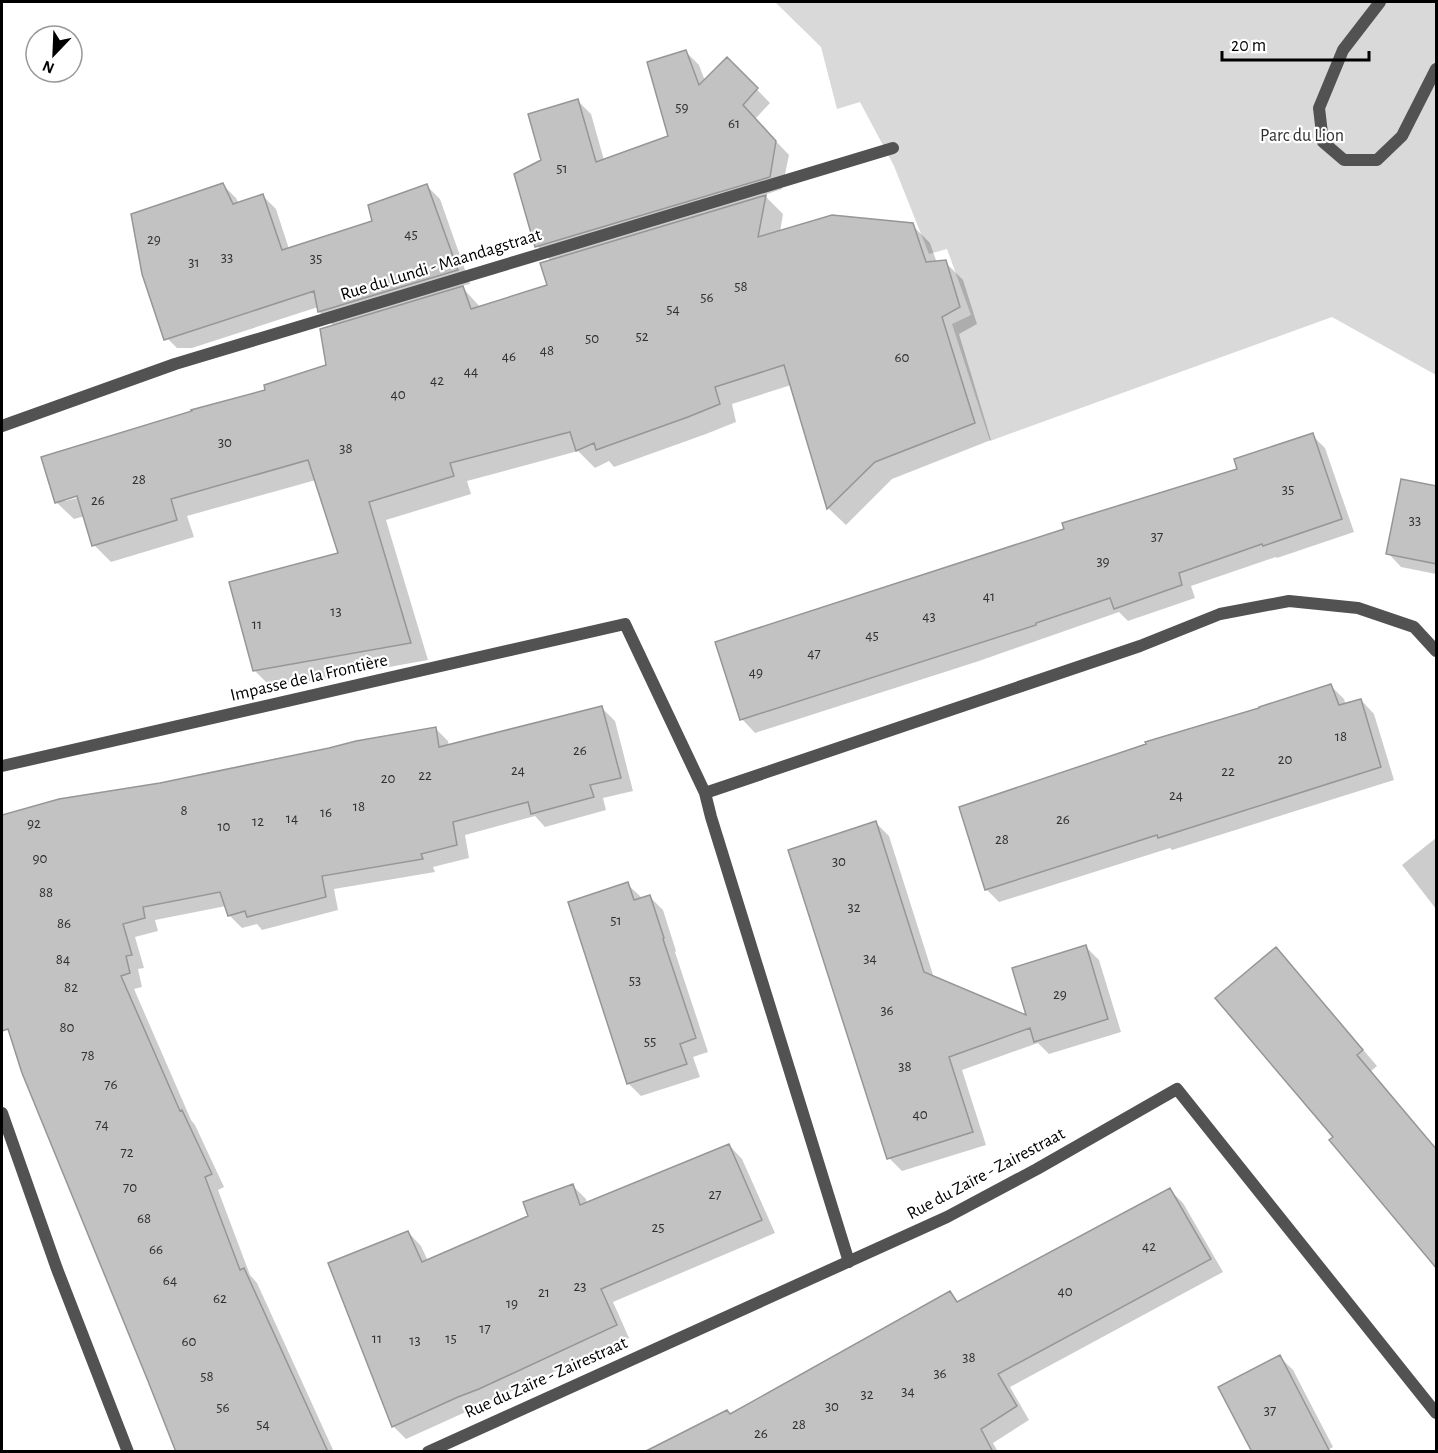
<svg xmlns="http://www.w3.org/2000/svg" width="1438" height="1453" font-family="'Alegreya Sans',sans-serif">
  <rect width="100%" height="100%" fill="#fff"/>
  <path fill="#d9d9d9" d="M 775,2 L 1436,2 L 1436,375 L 1332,317 L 990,441 L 952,324 L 971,315 L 947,249 L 929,254 L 894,166 L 860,102 L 837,109 L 821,47 Z"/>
  <path fill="#0003" fill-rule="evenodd" d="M 685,51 L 699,65 L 705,81 L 727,59 L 770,103 L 755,119 L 789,155 L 782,189 L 764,195 L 783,214 L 780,232 L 912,225 L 930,243 L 937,263 L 945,262 L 963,280 L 977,324 L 959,334 L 991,440 L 892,479 L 846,525 L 828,508 L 791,385 L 732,404 L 736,422 L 706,434 L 614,467 L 609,461 L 595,468 L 578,451 L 467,481 L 471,494 L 386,520 L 428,660 L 272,688 L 254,670 L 340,554 L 316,480 L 187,516 L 194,537 L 111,562 L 94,545 L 85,516 L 74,519 L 56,502 L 267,391 L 328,366 L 334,326 L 319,312 L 318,307 L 192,348 L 177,348 L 164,335 L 223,185 L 236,198 L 239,204 L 263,196 L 276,209 L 289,249 L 374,222 L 427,186 L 440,199 L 470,284 L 461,286 L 481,308 L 548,286 L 551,261 L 537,246 L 543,160 L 578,101 L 591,114 L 604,160 L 669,137 ZM 84,493 L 85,496 L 65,501 L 65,498 Z
    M 1312,435 L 1325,448 L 1354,532 L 1277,558 L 1276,557 L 1191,586 L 1195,598 L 1128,621 L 1119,612 L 979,661 L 755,733 L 742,719 L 1066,530 L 1239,470 Z
    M 1436,487 L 1436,574 L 1401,567 L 1388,553 Z
    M 1331,686 L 1344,699 L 1346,705 L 1361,700 L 1374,714 L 1394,780 L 1172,850 L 1170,848 L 999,902 L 986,889 Z
    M 601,707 L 615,721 L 633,791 L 603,798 L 606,810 L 545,827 L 535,816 L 465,835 L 469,858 L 433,867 L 435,872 L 334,889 L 338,910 L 262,930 L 257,924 L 242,928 L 229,915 L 226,906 L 155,920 L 158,931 L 135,937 L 144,968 L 138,969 L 142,987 L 134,989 L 191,1120 L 195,1125 L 224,1187 L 218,1190 L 250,1275 L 257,1283 L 334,1452 L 178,1452 L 11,1033 L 6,1029 L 2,1017 L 2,817 L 59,801 L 160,784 L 435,728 L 448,741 L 449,746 Z
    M 876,823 L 889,836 L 934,978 L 1029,1018 L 1086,947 L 1099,960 L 1121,1032 L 1049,1054 L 1038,1043 L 962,1070 L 986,1145 L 902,1171 L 889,1158 Z
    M 1436,838 L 1436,909 L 1402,865 Z
    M 627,884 L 641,897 L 641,899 L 650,897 L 663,910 L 676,951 L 675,952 L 708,1052 L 693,1057 L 700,1077 L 641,1096 L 628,1083 Z
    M 1276,949 L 1291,965 L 1377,1066 L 1371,1071 L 1436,1149 L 1436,1265 L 1335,1137 Z
    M 729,1145 L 742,1159 L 775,1233 L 613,1302 L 629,1338 L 406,1439 L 393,1426 L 408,1232 L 421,1246 L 428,1261 L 530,1217 L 573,1186 L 586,1199 L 587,1204 Z
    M 1170,1190 L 1183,1203 L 1223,1272 L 1010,1387 L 1029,1420 L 993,1443 L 998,1452 L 647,1452 L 731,1415 L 950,1293 L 959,1303 Z
    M 1280,1357 L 1293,1370 L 1333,1447 L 1325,1452 Z"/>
  <path fill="#c2c2c2" stroke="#969696" stroke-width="1.5" d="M 686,50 L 699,85 L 727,57 L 758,88 L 743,105 L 776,141 L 770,177 L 535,247 L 514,174 L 541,160 L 528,114 L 578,99 L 596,162 L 668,136 L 647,62 Z
    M 223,183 L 233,204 L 263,194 L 282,250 L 372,221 L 368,205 L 427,184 L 458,270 L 318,312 L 314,291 L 164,340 L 142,274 L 131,214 Z
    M 766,195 L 758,237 L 832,215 L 913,223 L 926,262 L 946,260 L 960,307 L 942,317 L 975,423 L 875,462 L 827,509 L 784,365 L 715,387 L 720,404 L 688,417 L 596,450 L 594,443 L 576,451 L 570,432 L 450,463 L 454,476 L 369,502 L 411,643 L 253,671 L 229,582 L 338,553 L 308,460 L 171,499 L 177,520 L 92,546 L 77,496 L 55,503 L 41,457 L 192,411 L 191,410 L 265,390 L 264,385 L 326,365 L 320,329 L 463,286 L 471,309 L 547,285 L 540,263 Z
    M 1313,433 L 1342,519 L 1263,546 L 1262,544 L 1179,573 L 1182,585 L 1114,609 L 1110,598 L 1036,623 L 1036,625 L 740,720 L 715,642 L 1064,529 L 1062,523 L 1237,469 L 1234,459 Z
    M 1401,479 L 1437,486 L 1437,564 L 1386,554 Z
    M 1331,684 L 1339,705 L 1361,699 L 1381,767 L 1158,838 L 1157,835 L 985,890 L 959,807 L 1146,744 L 1145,742 L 1259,708 L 1259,707 Z
    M 602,706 L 621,778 L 590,785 L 594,797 L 531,814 L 528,802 L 453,822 L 457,845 L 421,854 L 423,859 L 322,876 L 326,897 L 247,917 L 245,911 L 228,916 L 220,892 L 143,907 L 145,918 L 123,924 L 132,955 L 126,956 L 130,973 L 121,976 L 180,1111 L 182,1110 L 212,1174 L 205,1177 L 240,1270 L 244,1268 L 328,1452 L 176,1452 L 148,1381 L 22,1073 L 8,1029 L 2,1031 L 2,815 L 59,799 L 160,783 L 329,748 L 356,741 L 436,727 L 439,747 Z
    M 876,821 L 924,972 L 1026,1015 L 1012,968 L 1086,945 L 1108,1019 L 1034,1042 L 1030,1028 L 949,1057 L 973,1132 L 887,1159 L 788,850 Z
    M 628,882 L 634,900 L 650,895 L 664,938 L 663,939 L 696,1038 L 680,1044 L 687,1064 L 627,1084 L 568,902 Z
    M 1276,947 L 1363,1050 L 1357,1055 L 1437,1150 L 1437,1269 L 1329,1140 L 1333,1137 L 1215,998 Z
    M 729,1144 L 762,1220 L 601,1289 L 617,1325 L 479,1389 L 458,1397 L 392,1427 L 328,1263 L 408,1231 L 422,1262 L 528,1216 L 523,1202 L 573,1184 L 580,1205 Z
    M 1170,1188 L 1211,1259 L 998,1374 L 1017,1406 L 981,1429 L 993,1452 L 644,1452 L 727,1410 L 730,1414 L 950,1291 L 957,1302 Z
    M 1280,1355 L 1330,1452 L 1252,1452 L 1218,1387 Z"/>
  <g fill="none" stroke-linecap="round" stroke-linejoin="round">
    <path stroke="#525252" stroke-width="12" d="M 1380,2 L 1343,50 L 1319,108 L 1323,142 L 1344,160 L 1377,160 L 1402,136 L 1436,69"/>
    <path stroke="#525252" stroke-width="12" d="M 2,426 L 175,364 L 893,148
      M 2,766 L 625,624 L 705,793 L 711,817 L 849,1262
      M 705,793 L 1140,646 L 1220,614 L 1289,601 L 1358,608 L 1414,627 L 1436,651
      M 2,1113 L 57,1269 L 128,1452
      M 428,1452 L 947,1217 L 1037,1169 L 1177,1089 L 1436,1413"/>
  </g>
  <g text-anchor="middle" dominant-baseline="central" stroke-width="4.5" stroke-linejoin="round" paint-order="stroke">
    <g font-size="15" fill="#303030">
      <text x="682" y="107">59</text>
      <text x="734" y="123">61</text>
      <text x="562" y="168">51</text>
      <text x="411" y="234">45</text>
      <text x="154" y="239">29</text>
      <text x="227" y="257">33</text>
      <text x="316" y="258">35</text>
      <text x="194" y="262">31</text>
      <text x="741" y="286">58</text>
      <text x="707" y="297">56</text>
      <text x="673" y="309">54</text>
      <text x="642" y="336">52</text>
      <text x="592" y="338">50</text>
      <text x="547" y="350">48</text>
      <text x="509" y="356">46</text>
      <text x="902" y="357">60</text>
      <text x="471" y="371">44</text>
      <text x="437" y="380">42</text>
      <text x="398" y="394">40</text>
      <text x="225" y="442">30</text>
      <text x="346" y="448">38</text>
      <text x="139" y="479">28</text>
      <text x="1288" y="489">35</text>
      <text x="98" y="500">26</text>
      <text x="1415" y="520">33</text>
      <text x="1157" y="536">37</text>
      <text x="1103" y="561">39</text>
      <text x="989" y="596">41</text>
      <text x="336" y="611">13</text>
      <text x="929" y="616">43</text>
      <text x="257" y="624">11</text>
      <text x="872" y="635">45</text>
      <text x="814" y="653">47</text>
      <text x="756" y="672">49</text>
      <text x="1341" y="736">18</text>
      <text x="580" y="750">26</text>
      <text x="1285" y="759">20</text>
      <text x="518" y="770">24</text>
      <text x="1228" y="771">22</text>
      <text x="425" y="775">22</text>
      <text x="388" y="778">20</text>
      <text x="1176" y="795">24</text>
      <text x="359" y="806">18</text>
      <text x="184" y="810">8</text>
      <text x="326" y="812">16</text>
      <text x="292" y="818">14</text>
      <text x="1063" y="819">26</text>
      <text x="258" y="821">12</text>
      <text x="34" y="823">92</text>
      <text x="224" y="826">10</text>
      <text x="1002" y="839">28</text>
      <text x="40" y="858">90</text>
      <text x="839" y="861">30</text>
      <text x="46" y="892">88</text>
      <text x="854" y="907">32</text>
      <text x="616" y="920">51</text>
      <text x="64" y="923">86</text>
      <text x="870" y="958">34</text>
      <text x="63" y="959">84</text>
      <text x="635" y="980">53</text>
      <text x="71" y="987">82</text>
      <text x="1060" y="994">29</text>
      <text x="887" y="1010">36</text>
      <text x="67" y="1027">80</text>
      <text x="650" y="1041">55</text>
      <text x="88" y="1055">78</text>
      <text x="905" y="1066">38</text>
      <text x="111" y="1084">76</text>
      <text x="920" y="1114">40</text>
      <text x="102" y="1124">74</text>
      <text x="127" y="1152">72</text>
      <text x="130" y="1187">70</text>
      <text x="715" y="1194">27</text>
      <text x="144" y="1218">68</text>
      <text x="658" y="1227">25</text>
      <text x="1149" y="1246">42</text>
      <text x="156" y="1249">66</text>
      <text x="170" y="1280">64</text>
      <text x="580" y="1286">23</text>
      <text x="1065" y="1291">40</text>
      <text x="544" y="1292">21</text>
      <text x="220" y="1298">62</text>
      <text x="512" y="1303">19</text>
      <text x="485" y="1328">17</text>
      <text x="377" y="1338">11</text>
      <text x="451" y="1338">15</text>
      <text x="415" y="1340">13</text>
      <text x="189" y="1341">60</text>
      <text x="969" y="1357">38</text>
      <text x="940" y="1373">36</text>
      <text x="207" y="1376">58</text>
      <text x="908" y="1391">34</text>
      <text x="867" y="1394">32</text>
      <text x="832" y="1406">30</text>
      <text x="223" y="1407">56</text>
      <text x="1270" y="1410">37</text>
      <text x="263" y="1424">54</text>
      <text x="799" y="1424">28</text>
      <text x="761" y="1433">26</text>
    </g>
    <g font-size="18" fill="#303030" stroke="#fff">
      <text x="1302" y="136">Parc du Lion</text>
    </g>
    <g font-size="18" fill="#000" stroke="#fff">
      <text transform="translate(441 265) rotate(-17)">Rue du Lundi - Maandagstraat</text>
      <text transform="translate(309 678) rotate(-13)">Impasse de la Frontière</text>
      <text transform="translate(986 1174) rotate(-28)">Rue du Zaïre - Zairestraat</text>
      <text transform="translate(546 1378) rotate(-24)">Rue du Zaïre - Zairestraat</text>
    </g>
  </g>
  <rect width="1438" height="1453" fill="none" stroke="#000000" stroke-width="6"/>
  <g transform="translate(54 54) rotate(203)"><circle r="28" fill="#ffffff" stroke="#999999" stroke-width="1.5"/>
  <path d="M0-4.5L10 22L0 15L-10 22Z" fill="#000000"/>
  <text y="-9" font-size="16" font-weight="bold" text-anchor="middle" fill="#000000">N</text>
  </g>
  <path d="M1222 51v9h147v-9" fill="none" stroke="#000000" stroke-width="3"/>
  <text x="1231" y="51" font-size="18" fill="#000000" stroke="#ffffff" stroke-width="4.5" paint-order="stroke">20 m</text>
</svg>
